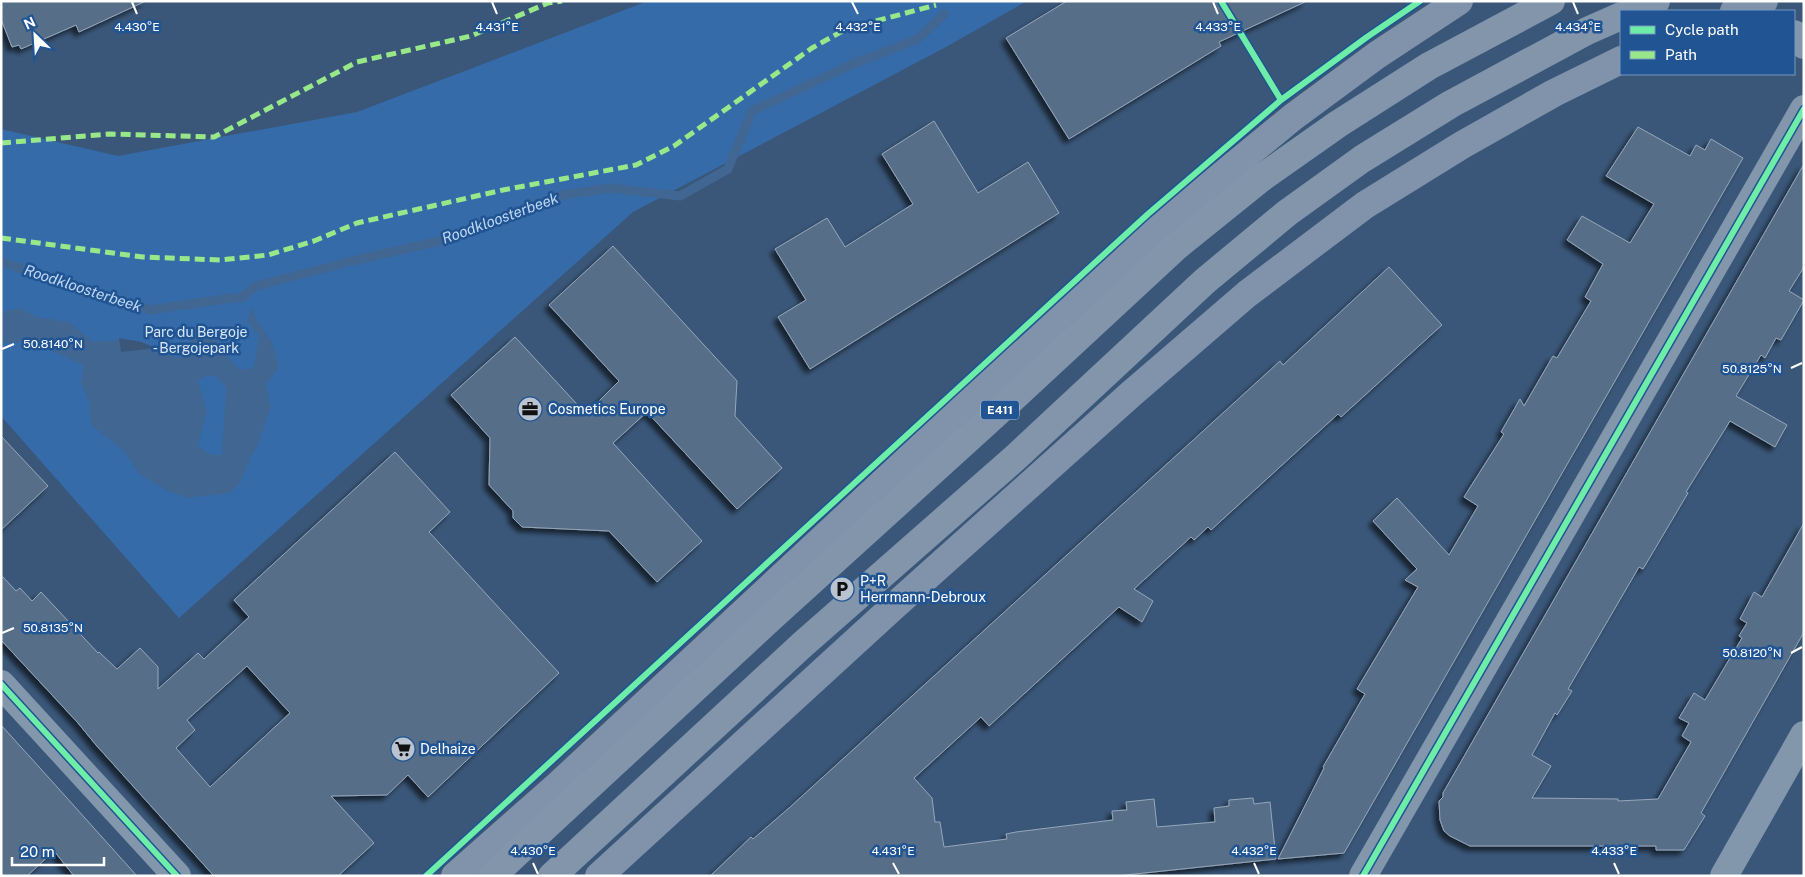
<svg xmlns="http://www.w3.org/2000/svg" width="1805" height="877" font-family="'Public Sans',sans-serif">
  <defs>
    <filter id="shadow"><feDropShadow dx="-4.5" dy="4.5" stdDeviation="2.5" flood-color="#0009"/></filter>
  </defs>
  <rect width="100%" height="100%" fill="#3a5779"/>
  <path fill="#356ba9" d="M 648,1 L 1027,1 L 946,47 L 633,212 L 179,618 L 1,416 L 1,129 L 118,156 L 357,112 Z"/>
  <path fill="#416692" fill-rule="evenodd" d="M 21,308 L 36,317 L 69,322 L 93,342 L 118,340 L 141,345 L 177,358 L 190,352 L 193,326 L 218,335 L 219,349 L 240,370 L 254,368 L 259,336 L 247,321 L 252,308 L 257,321 L 271,340 L 279,367 L 266,384 L 271,407 L 258,444 L 250,458 L 240,483 L 230,493 L 186,498 L 168,491 L 139,474 L 123,450 L 91,425 L 89,400 L 81,383 L 84,366 L 31,340 L 12,343 L 1,342 L 1,317 L 7,310 ZM 206,376 L 216,376 L 226,387 L 222,455 L 212,455 L 198,446 L 207,411 L 198,380 Z"/>
  <path fill="#3a5779" d="M 119,338 L 141,342 L 157,348 L 121,352 Z"/>
  <g fill="none" stroke-linecap="round" stroke-linejoin="round">
    <path stroke="#416692" stroke-width="9" d="M 1,262 L 150,310 L 231,298 L 241,298 L 256,286 L 356,260 L 444,240 L 562,195 L 610,188 L 680,196 L 728,169 L 752,111 L 853,64 L 918,39 L 944,14"/>
  </g>
  <path fill="#566e88" stroke="#97a7ba" fill-rule="evenodd" filter="url(#shadow)" d="M 1,1 L 146,1 L 79,32 L 76,25 L 21,49 L 19,45 L 12,47 L 1,19 Z
    M 1067,1 L 1307,1 L 1219,42 L 1221,46 L 1069,139 L 1006,38 Z
    M 934,121 L 978,193 L 1028,162 L 1059,213 L 810,369 L 778,317 L 806,300 L 775,249 L 827,218 L 845,247 L 913,204 L 882,154 Z
    M 1638,127 L 1690,156 L 1696,145 L 1705,150 L 1711,139 L 1743,158 L 1344,853 L 1278,859 L 1324,768 L 1323,767 L 1365,694 L 1357,689 L 1418,587 L 1405,580 L 1417,569 L 1373,521 L 1397,498 L 1449,555 L 1478,506 L 1464,497 L 1504,434 L 1501,432 L 1520,399 L 1524,406 L 1553,356 L 1557,358 L 1591,301 L 1585,297 L 1603,264 L 1567,240 L 1582,216 L 1630,243 L 1654,204 L 1606,176 Z
    M 1804,164 L 1804,267 L 1789,291 L 1804,300 L 1781,340 L 1776,338 L 1765,358 L 1761,355 L 1736,396 L 1787,425 L 1775,447 L 1730,421 L 1686,492 L 1688,493 L 1659,542 L 1643,569 L 1639,567 L 1568,689 L 1572,691 L 1557,715 L 1555,713 L 1532,755 L 1551,766 L 1532,798 L 1618,799 L 1618,801 L 1658,799 L 1691,742 L 1682,736 L 1689,723 L 1679,718 L 1694,693 L 1705,700 L 1742,638 L 1739,636 L 1747,623 L 1740,619 L 1754,592 L 1762,597 L 1804,523 L 1804,632 L 1701,813 L 1705,816 L 1684,850 L 1656,850 L 1656,846 L 1470,846 L 1450,836 L 1444,831 L 1440,820 L 1439,801 L 1443,797 L 1443,793 Z
    M 613,246 L 737,381 L 735,416 L 782,468 L 737,509 L 647,412 L 613,443 L 702,541 L 657,582 L 609,531 L 522,527 L 513,518 L 513,511 L 489,485 L 490,438 L 451,395 L 515,337 L 586,414 L 619,381 L 549,305 Z
    M 1389,267 L 1442,325 L 1341,417 L 1338,414 L 1211,530 L 1208,527 L 1194,540 L 1191,537 L 1134,589 L 1153,601 L 1142,622 L 1119,607 L 989,726 L 981,717 L 914,778 L 932,798 L 935,822 L 940,822 L 944,847 L 1007,839 L 1006,834 L 1016,832 L 1113,820 L 1112,811 L 1127,810 L 1126,802 L 1154,799 L 1157,827 L 1215,822 L 1214,808 L 1229,806 L 1229,800 L 1253,798 L 1254,804 L 1270,802 L 1276,859 L 1116,876 L 710,876 L 751,837 L 753,839 L 789,808 L 1280,361 L 1283,365 Z
    M 1,436 L 48,486 L 1,530 Z
    M 395,452 L 450,512 L 429,532 L 559,673 L 428,797 L 408,775 L 387,795 L 331,796 L 374,843 L 338,876 L 214,876 L 96,745 L 78,723 L 1,640 L 1,575 L 16,591 L 20,588 L 32,601 L 41,592 L 98,653 L 99,652 L 117,669 L 140,648 L 158,667 L 158,689 L 198,653 L 204,659 L 249,617 L 234,600 ZM 247,666 L 290,713 L 210,787 L 176,748 L 195,730 L 187,720 Z
    M 1,725 L 40,768 L 137,876 L 74,876 L 54,851 L 27,876 L 1,876 Z"/>
  <g fill="none" stroke-linecap="round" stroke-linejoin="round">
    <path stroke="#8296ac" stroke-width="28" d="M 1794,34 L 1801,39 L 1804,45
      M 1,684 L 177,876
      M 1363,876 L 1804,109
      M 1724,876 L 1804,735"/>
    <path stroke="#8193aa" stroke-width="28" d="M 1734,11 L 1764,1
      M 455,876 L 557,786 L 1035,341 L 1171,217 L 1293,117 L 1377,55 L 1459,1
      M 599,876 L 892,608 L 1131,394 L 1247,294 L 1365,205 L 1462,145 L 1554,93 L 1621,60"/>
    <path stroke="#8295ab" stroke-width="28" d="M 1633,11 L 1656,1
      M 492,876 L 775,614 L 988,421 L 1177,246 L 1260,179 L 1338,124 L 1429,66 L 1551,1
      M 552,876 L 802,645 L 1016,457 L 1205,281 L 1287,213 L 1362,159 L 1451,104 L 1587,31 L 1621,16"/>
    <path stroke="#98e88a" stroke-width="5" stroke-dasharray="10 5" stroke-linecap="butt" d="M 1,143 L 110,134 L 214,137 L 357,62 L 471,36 L 548,3 L 562,1
      M 1,238 L 143,257 L 220,260 L 268,255 L 314,241 L 357,223 L 503,190 L 636,165 L 674,146 L 812,48 L 846,29 L 936,5"/>
    <defs>
      <path id="cycleway" d="M 1221,1 L 1281,100
        M 1,684 L 177,876
        M 426,876 L 1148,214 L 1281,100 L 1367,37 L 1420,1
        M 1363,876 L 1804,109"/>
    </defs>
    <use href="#cycleway" stroke="#205493" stroke-width="9"/>
    <use href="#cycleway" stroke="#6deda7" stroke-width="6"/>
  </g>
  <path fill="none" stroke="#fff" stroke-width="2" d="M 132,2 L 137,14M 492,2 L 497,14M 852,2 L 858,14M 1213,2 L 1218,14M 1573,2 L 1578,14M 2,349 L 14,344M 1791,368 L 1802,363M 2,633 L 14,628M 1791,653 L 1802,647M 533,863 L 538,874M 893,863 L 899,874M 1254,863 L 1259,874M 1614,863 L 1619,874"/>
  <defs>
    <symbol id="office-disc" viewBox="-11 -11 22 22"><circle r="9.5" fill="#bac4d0" stroke="#205493"/><path d="M-6-3h4V-5.5h4V-3h4V5H-6ZM-1-4.5V-3h2v-1.5ZM-6 0V1H6V0Z" fill="#111"/></symbol>
    <symbol id="parking-disc" viewBox="-11 -11 22 22"><circle r="9.5" fill="#bac4d0" stroke="#205493"/><path d="M-3.5-5.5H1a3.5 3.5 0 0 1 0 7H-1V5.5H-3.5ZM-1-3.4V-.6H.8a1.4 1.4 0 0 0 0-2.8Z" fill="#111"/></symbol>
    <symbol id="supermarket-disc" viewBox="-11 -11 22 22"><circle r="9.5" fill="#bac4d0" stroke="#205493"/><path d="M-6-5.5h2.5l.6 2H6L4.5 2H-2.5L-4.4-4H-6ZM-1.5 3.2a1.3 1.3 0 1 0 .1 0ZM3 3.2a1.3 1.3 0 1 0 .1 0Z" fill="#111"/></symbol>
  </defs>
  <g fill-rule="evenodd">
    <use href="#office-disc" x="516" y="395" width="28" height="28"/>
    <use href="#parking-disc" x="828" y="575" width="28" height="28"/>
    <use href="#supermarket-disc" x="389" y="735" width="28" height="28"/>
  </g>
  <g text-anchor="middle" dominant-baseline="central" stroke-width="5" stroke-linejoin="round" paint-order="stroke">
    <rect fill="#205493" stroke="#bcccdf" stroke-width="1" x="981" y="400.5" width="38" height="19" rx="4"/>
    <g font-size="12" font-weight="bold" fill="#fff">
      <text x="1000" y="410">E411</text>
    </g>
    <g font-size="14" fill="#d8e8fa" stroke="#205493">
      <text x="196" y="332">Parc du Bergoje<tspan x="196" dy="16">- Bergojepark</tspan></text>
    </g>
    <g font-size="14" fill="#fff" stroke="#205493" text-anchor="start">
      <text x="548" y="409">Cosmetics Europe</text>
      <text x="860" y="581">P+R<tspan x="860" dy="16">Herrmann-Debroux</tspan></text>
      <text x="420" y="749">Delhaize</text>
    </g>
    <g font-size="15" font-style="italic" fill="#bed8f4" stroke="#205493">
      <text transform="translate(500 218) rotate(-20)">Roodkloosterbeek</text>
      <text transform="translate(83 288) rotate(18)">Roodkloosterbeek</text>
    </g>
  </g>
  <g font-size="12" text-anchor="middle" fill="#fff" stroke="#205493" stroke-width="5" stroke-linejoin="round" paint-order="stroke">
    <text x="137" y="31">4.430°E</text>
    <text x="858" y="31">4.432°E</text>
    <text x="1578" y="31">4.434°E</text>
    <text x="497" y="31">4.431°E</text>
    <text x="1218" y="31">4.433°E</text>
    <text x="53" y="348">50.8140°N</text>
    <text x="1752" y="373">50.8125°N</text>
    <text x="53" y="632">50.8135°N</text>
    <text x="1752" y="657">50.8120°N</text>
    <text x="533" y="855">4.430°E</text>
    <text x="893" y="855">4.431°E</text>
    <text x="1254" y="855">4.432°E</text>
    <text x="1614" y="855">4.433°E</text>
  </g>
  <rect width="1805" height="877" fill="none" stroke="#ffffff" stroke-width="5"/>
  <rect x="1620" y="10" width="175" height="65" fill="#205493" stroke="#7998be"/>
  <rect x="1630" y="26" width="25" height="8" fill="#6deda7" stroke="#7998be"/>
  <text x="1665" y="35" font-size="15" fill="#ffffff">Cycle path</text>
  <rect x="1630" y="51" width="25" height="8" fill="#98e88a" stroke="#7998be"/>
  <text x="1665" y="60" font-size="15" fill="#ffffff">Path</text>
  <g transform="translate(35 35) rotate(335)" stroke="#205493" stroke-width="4" paint-order="stroke">
  <path d="M0-4L9 19L0 12L-9 19Z" fill="#ffffff"/>
  <text y="-8" font-size="14" font-weight="bold" text-anchor="middle" fill="#ffffff">N</text>
  </g>
  <path d="M12 857v8h92v-8" fill="none" stroke="#ffffff" stroke-width="2.5"/>
  <text x="20" y="857" font-size="15" fill="#ffffff" stroke="#205493" stroke-width="4" paint-order="stroke">20 m</text>
</svg>
